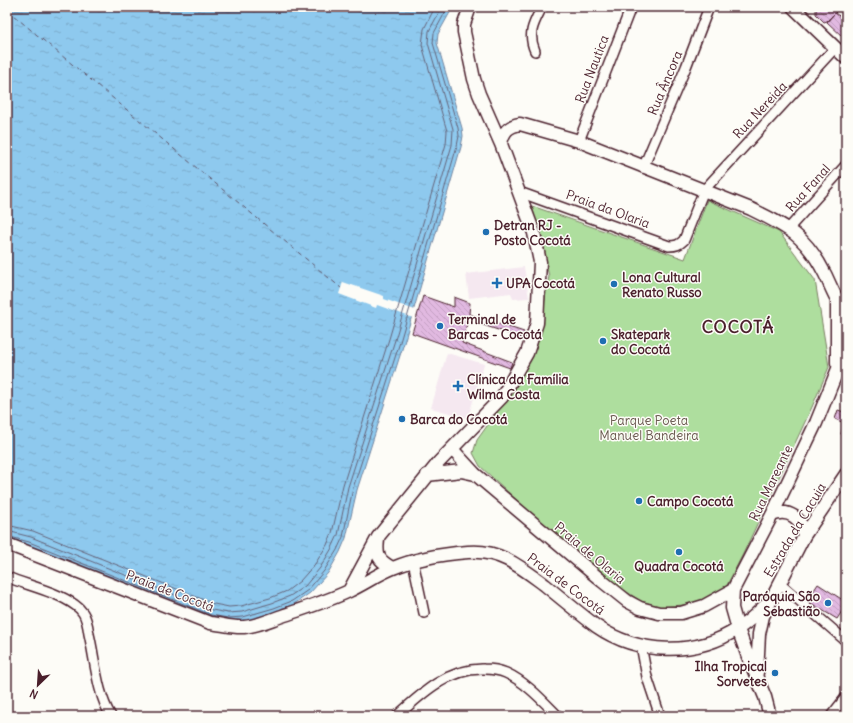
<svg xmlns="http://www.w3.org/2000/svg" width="853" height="723" font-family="Delius,sans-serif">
  <defs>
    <pattern id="water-ripples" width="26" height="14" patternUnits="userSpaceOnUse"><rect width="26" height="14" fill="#8ec9ee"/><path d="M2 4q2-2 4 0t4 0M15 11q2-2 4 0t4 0" fill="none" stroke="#7caccc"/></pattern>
    <pattern id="building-back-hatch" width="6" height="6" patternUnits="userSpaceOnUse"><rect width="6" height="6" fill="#e1b9e1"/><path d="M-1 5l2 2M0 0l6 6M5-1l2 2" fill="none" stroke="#c39fc1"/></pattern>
  </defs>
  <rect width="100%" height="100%" fill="#fdfcf7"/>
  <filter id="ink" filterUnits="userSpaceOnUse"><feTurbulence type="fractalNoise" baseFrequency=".025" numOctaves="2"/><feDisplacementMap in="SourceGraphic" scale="8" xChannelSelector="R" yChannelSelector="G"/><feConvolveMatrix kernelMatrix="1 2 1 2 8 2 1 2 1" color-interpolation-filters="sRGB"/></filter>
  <g filter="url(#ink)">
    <path fill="#f5e8f0" d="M 524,267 L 529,298 L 513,299 L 511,293 L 469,298 L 466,274 Z
      M 447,353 L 484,364 L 468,418 L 431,408 Z"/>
    <path fill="#aede9e" stroke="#7c7e64" d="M 707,200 L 779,232 L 815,280 L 829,367 L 812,407 L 743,554 L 726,587 L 694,604 L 661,607 L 641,601 L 605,578 L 562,542 L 480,466 L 473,453 L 477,440 L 497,412 L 513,394 L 524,369 L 537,346 L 549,276 L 532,206 L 685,259 Z"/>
    <path fill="url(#water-ripples)" stroke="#7385a0" d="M 7,7 L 453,7 L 438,34 L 437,43 L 462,128 L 463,136 L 461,147 L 404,343 L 357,490 L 346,538 L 340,552 L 328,573 L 310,593 L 294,604 L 275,612 L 243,622 L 228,622 L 210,619 L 27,545 L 7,539 Z"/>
    <path fill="#fdfcf7" d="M 343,282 L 384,296 L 384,299 L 415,310 L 413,318 L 377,305 L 376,308 L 339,294 Z"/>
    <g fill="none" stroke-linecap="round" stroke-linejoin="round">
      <path stroke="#656379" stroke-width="1" d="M 7,525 L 33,531 L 214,604 L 229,607 L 241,606 L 270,598 L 287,591 L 300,581 L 315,564 L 327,545 L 332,533 L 343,485 L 389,339 L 446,144 L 447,131 L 422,45 L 424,29 L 435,7
        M 7,531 L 31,537 L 212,610 L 228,613 L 242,612 L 272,603 L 290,596 L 305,586 L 320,568 L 332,548 L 338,535 L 348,487 L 395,340 L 452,145 L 453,129 L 428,43 L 429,31 L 442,7
        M 7,536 L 29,542 L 211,615 L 228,618 L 243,617 L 274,608 L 292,601 L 308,590 L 324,571 L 337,550 L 343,537 L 353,488 L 400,342 L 457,146 L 459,136 L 458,128 L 433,43 L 434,33 L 448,7"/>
      <path stroke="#5e5266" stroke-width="1" stroke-dasharray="5 4" stroke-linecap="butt" d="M 7,10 L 341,288"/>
    </g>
    <path fill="url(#building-back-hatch)" stroke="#4a1f2b" d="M 819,7 L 841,7 L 838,10 L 835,7 L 833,10 L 836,12 L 827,21 L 824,22 L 816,14 L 816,10 Z
      M 841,7 L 846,7 L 846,34 L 843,37 L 827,22 L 835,13 L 839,16 L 841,13 L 838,10 Z
      M 423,296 L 454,307 L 454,297 L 470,303 L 469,314 L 524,332 L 522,338 L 468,320 L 462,343 L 512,362 L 510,368 L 412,333 Z
      M 846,399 L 846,436 L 841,434 L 844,423 L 835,419 L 838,410 L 844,412 L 843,406 Z
      M 818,584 L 846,602 L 846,605 L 837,619 L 807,601 Z"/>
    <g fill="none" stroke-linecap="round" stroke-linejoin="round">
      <defs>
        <path id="street" d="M 535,51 C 527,33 534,23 542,7
          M 579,141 L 631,7
          M 643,168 L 686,67 L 709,7
          M 519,192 L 669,246 C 676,246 679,245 684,240 L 704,190 L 835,48
          M 789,228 L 846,165
          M 413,561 L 424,613
          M 7,577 C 29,586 55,591 75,605 C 78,607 81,610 83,613 C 87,619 88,627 89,634 C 95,659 97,694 111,716
          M 779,583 L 846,641
          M 641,645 L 647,677 L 660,716
          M 397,716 C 422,693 449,668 484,669 C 491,669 499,670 506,673 C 526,682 543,701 558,716
          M 831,716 L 846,697"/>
        <path id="secondary" d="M 793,7 L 846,58
          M 501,144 C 503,132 508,126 520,124 L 579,141 L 751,209 C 788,227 806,236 825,274 C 831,286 836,302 846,311
          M 837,298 L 837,363
          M 452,449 L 475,474 L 602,581 L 627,601 L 640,608 L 659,613 L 681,613 L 704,606 L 733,590
          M 427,475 L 461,471 L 475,474
          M 772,515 C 789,508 803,519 804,536
          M 378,539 C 376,556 378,560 392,568
          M 7,544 L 210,623 C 221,624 233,628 244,627 C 257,626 270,620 282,616 C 305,608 328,601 349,591 C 364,584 378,574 393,568 C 417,558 443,554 468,552 C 500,549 522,568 545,585 C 562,599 579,613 596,626 C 638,655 696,657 739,628 C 750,621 759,611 769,602
          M 349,591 L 378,537 L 439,462 L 502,397 L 527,353 L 537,323 L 540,262 L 534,233 L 501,144 L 479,94 L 474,79 L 464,32 L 464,24 L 470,7
          M 757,673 L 759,634 L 763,616 L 804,536 L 846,474
          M 770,716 L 765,697 L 747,654 L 738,629 L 732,608 L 733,590 L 772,515 L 816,423 L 846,349"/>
      </defs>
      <use href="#street" stroke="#4a1f2b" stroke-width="12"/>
      <use href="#secondary" stroke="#4a1f2b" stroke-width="15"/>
      <use href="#street" stroke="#fdfcf7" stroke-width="9"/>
      <use href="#secondary" stroke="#fdfcf7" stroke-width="12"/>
    </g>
  </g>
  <g fill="#1f6fb2" stroke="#fdfcf7" stroke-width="1.5">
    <circle cx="486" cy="232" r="4"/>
    <path d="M495 277h4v4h4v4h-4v4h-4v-4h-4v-4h4z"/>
    <circle cx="614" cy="284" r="4"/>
    <circle cx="440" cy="326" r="4"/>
    <circle cx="603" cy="341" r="4"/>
    <path d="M456 380h4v4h4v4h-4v4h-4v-4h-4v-4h4z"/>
    <circle cx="402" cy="419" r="4"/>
    <circle cx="639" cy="501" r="4"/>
    <circle cx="679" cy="552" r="4"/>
    <circle cx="828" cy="603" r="4"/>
    <circle cx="775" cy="673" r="4"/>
  </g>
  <g text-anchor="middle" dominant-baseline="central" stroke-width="3" stroke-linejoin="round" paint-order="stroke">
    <g font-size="13" fill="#4a1f2b" stroke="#fdfcf7">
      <text transform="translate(592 69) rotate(-69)">Rua Nautica</text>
      <text transform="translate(665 83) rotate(-67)">Rua Âncora</text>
      <text transform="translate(760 110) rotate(-47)">Rua Nereida</text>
      <text transform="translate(808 188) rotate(-48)">Rua Fanal</text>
      <text transform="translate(608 209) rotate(20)">Praia da Olaria</text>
      <text transform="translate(771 483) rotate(-64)">Rua Mareante</text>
      <text transform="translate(795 530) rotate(-59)">Estrada da Cacuia</text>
      <text transform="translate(590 553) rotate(40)">Praia de Olaria</text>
      <text transform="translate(566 584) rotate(37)">Praia de Cocotá</text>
      <text transform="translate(170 591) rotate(21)">Praia de Cocotá</text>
    </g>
    <g font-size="13" font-weight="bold" fill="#4a1f2b" stroke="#fdfcf7" text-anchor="start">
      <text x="494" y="225">Detran RJ -<tspan x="494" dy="15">Posto Cocotá</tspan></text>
      <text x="622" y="277">Lona Cultural<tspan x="622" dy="15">Renato Russo</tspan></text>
      <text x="506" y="283">UPA Cocotá</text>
      <text x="448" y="319">Terminal de<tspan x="448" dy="15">Barcas - Cocotá</tspan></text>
      <text x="611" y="334">Skatepark<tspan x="611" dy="15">do Cocotá</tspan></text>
      <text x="467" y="379">Clínica da Família<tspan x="467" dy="15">Wilma Costa</tspan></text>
      <text x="410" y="419">Barca do Cocotá</text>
      <text x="647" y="501">Campo Cocotá</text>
      <text x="679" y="566" text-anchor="middle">Quadra Cocotá</text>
      <text x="820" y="596" text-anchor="end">Paróquia São<tspan x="820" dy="15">Sebastião</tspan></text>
      <text x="767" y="666" text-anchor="end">Ilha Tropical<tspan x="767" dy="15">Sorvetes</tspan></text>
    </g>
    <g font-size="13" fill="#68584e" stroke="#fdfcf7">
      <text x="649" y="420">Parque Poeta<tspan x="649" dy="15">Manuel Bandeira</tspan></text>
    </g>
    <g font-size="17" font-weight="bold" letter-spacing="1" fill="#4a1f2b" stroke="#fdfcf7">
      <text x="738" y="327">COCOTÁ</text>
    </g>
  </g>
  <rect width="853" height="723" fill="none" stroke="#fdfcf7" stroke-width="24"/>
  <rect x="12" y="12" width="829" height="699" fill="none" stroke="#4a1f2b" stroke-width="1.5" filter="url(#ink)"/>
  <g transform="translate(38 685) rotate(205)" stroke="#fdfcf7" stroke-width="3" paint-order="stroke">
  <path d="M0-3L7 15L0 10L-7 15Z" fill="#4a1f2b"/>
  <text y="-6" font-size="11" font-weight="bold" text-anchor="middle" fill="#4a1f2b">N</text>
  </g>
</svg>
